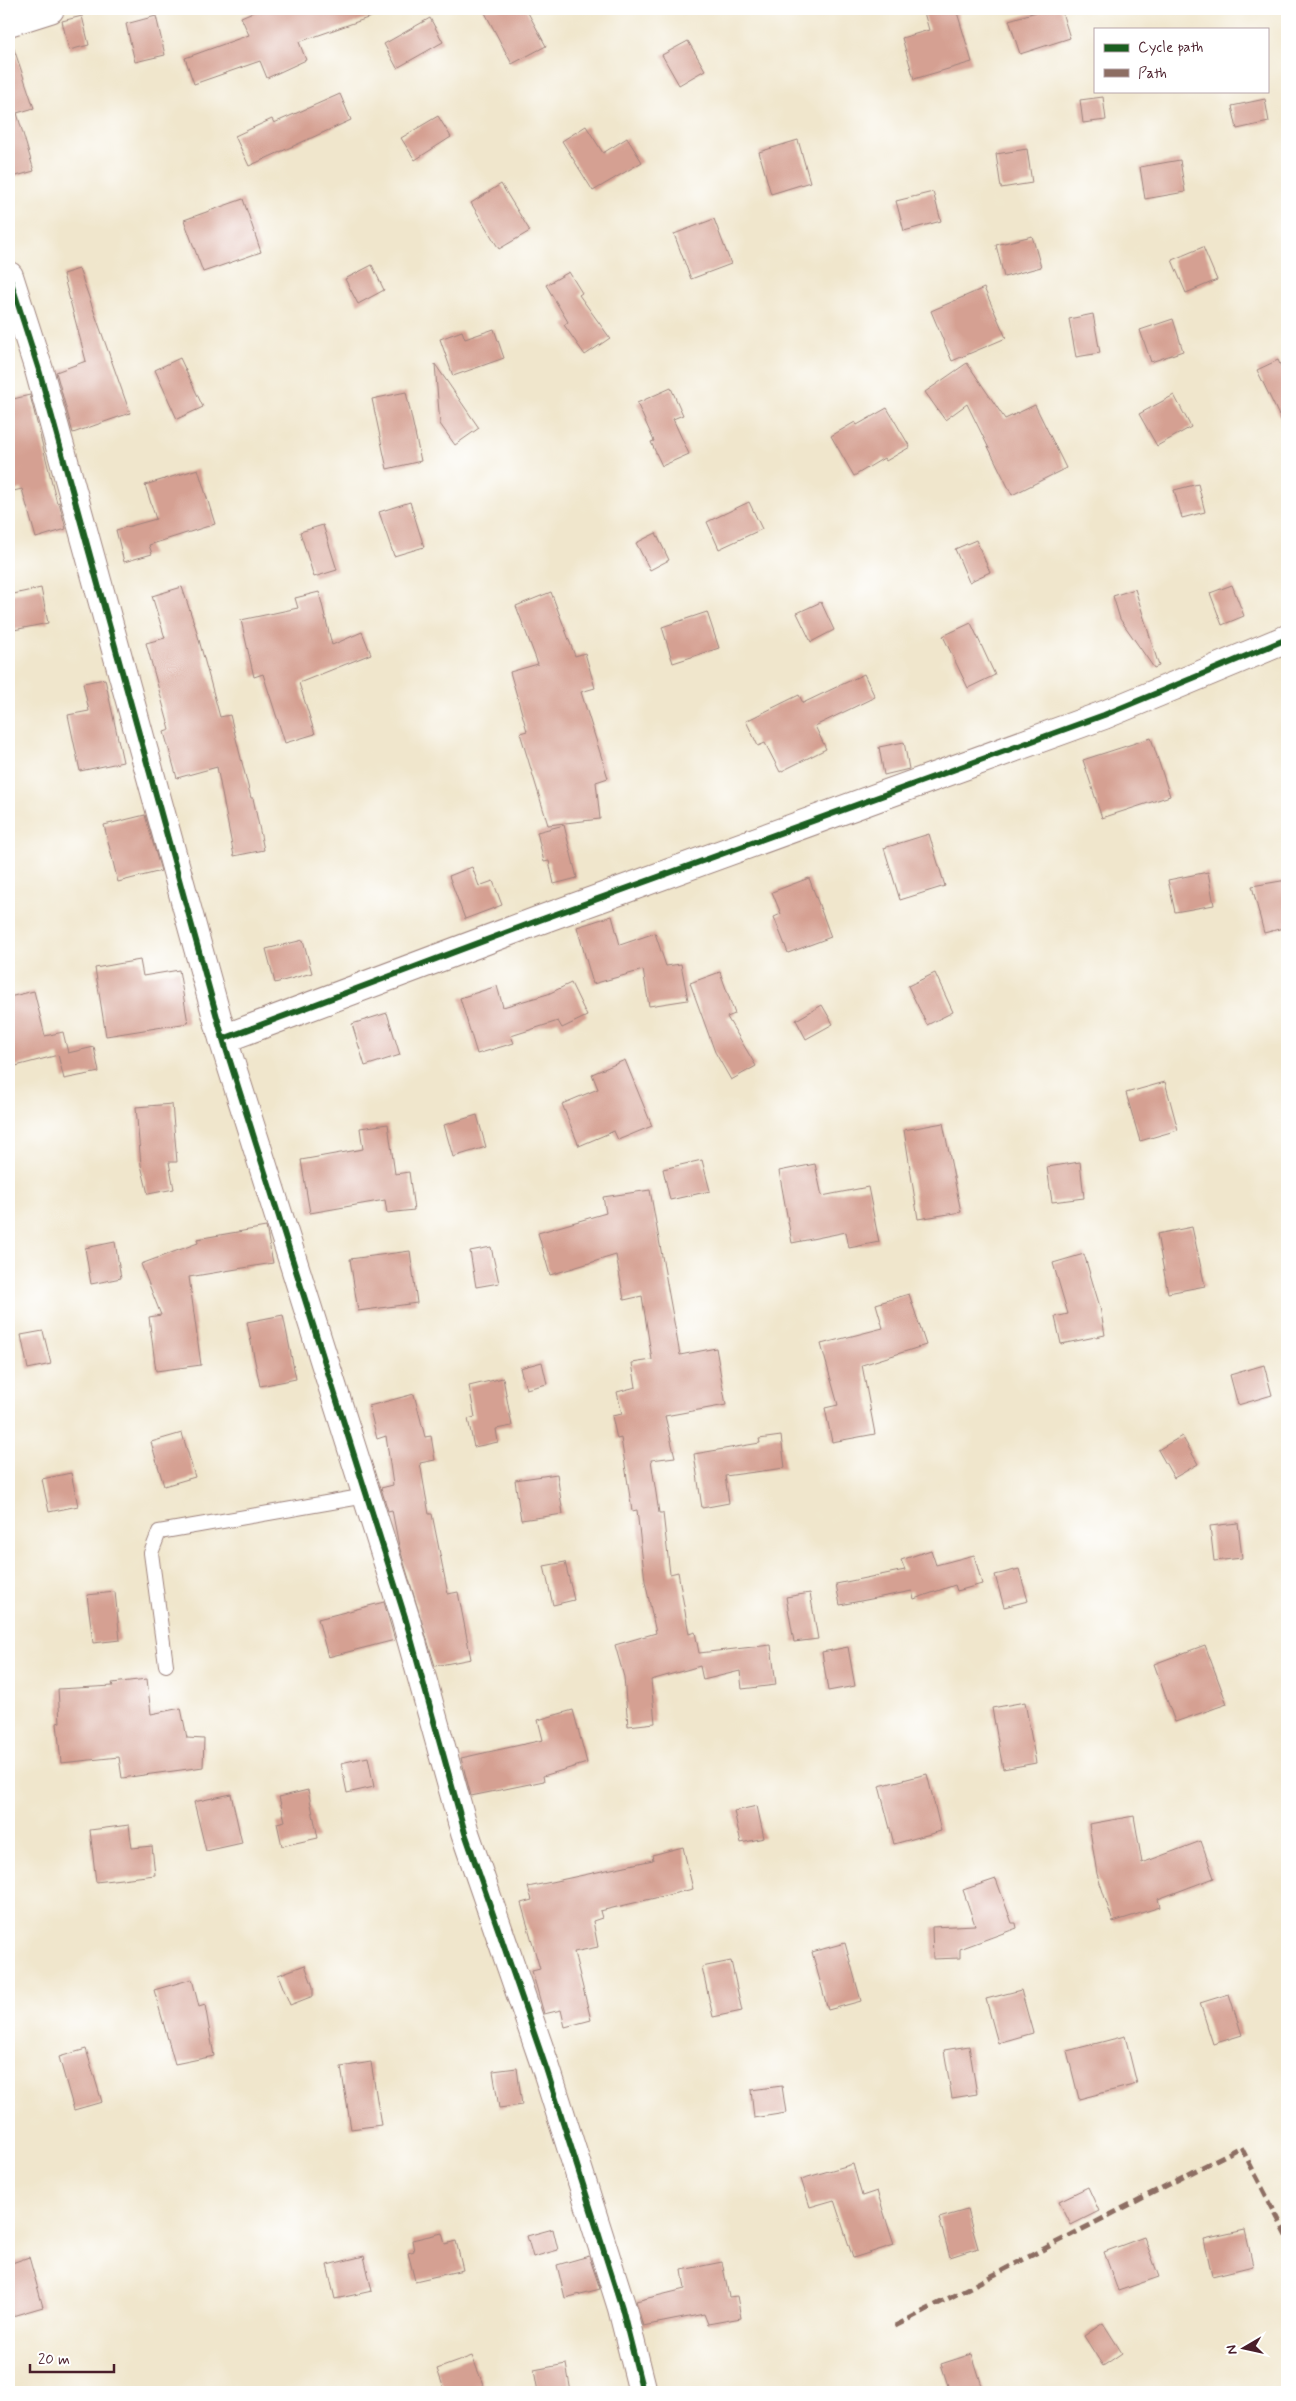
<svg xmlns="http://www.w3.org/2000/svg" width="1296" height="2401" font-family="Mynerve,sans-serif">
  <rect width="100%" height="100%" fill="#fff"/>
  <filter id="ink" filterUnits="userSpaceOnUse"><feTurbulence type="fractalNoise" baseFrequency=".02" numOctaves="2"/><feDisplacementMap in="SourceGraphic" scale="10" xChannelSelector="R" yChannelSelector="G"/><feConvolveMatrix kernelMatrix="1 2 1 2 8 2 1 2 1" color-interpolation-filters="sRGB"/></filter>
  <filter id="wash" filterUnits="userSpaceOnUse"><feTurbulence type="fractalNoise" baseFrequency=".0096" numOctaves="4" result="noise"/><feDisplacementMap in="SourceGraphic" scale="20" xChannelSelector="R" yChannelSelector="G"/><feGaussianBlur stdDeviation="1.12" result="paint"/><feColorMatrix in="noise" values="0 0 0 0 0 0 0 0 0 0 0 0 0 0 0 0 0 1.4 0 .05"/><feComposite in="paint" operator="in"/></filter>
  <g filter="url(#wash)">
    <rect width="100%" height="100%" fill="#f0e6cc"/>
    <g id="blocks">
      <path fill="#d5a092" d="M 260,9 L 385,9 L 385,12 L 299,42 L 306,60 L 267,78 L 260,61 L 194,84 L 185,58 L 249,35 L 241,17 Z
        M 483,9 L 526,9 L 546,46 L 512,64 Z
        M 923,9 L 956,9 L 972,62 L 914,79 L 902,38 L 929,30 Z
        M 1046,9 L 1061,9 L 1070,38 L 1020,54 L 1009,20 Z
        M 82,16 L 89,45 L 69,50 L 62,21 Z
        M 156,16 L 165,55 L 135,62 L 126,24 Z
        M 430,18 L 443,42 L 397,68 L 384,44 Z
        M 688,41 L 705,70 L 679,85 L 662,55 Z
        M 9,46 L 13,46 L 34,108 L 17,113 L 34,171 L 9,178 Z
        M 340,94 L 351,120 L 249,166 L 235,136 L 272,119 L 274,123 Z
        M 1103,97 L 1106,120 L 1083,123 L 1080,100 Z
        M 1265,99 L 1269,122 L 1237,129 L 1232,106 Z
        M 438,116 L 451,137 L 415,160 L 401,138 Z
        M 586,126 L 603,153 L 627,138 L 642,162 L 593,191 L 562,141 Z
        M 798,140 L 810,182 L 771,194 L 759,152 Z
        M 1027,149 L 1032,183 L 1001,188 L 996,154 Z
        M 1180,160 L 1185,192 L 1145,199 L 1140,167 Z
        M 501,184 L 530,231 L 499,249 L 471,203 Z
        M 933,192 L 941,221 L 904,231 L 896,201 Z
        M 243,199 L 261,252 L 203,272 L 184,220 Z
        M 714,219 L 731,264 L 691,279 L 674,234 Z
        M 1032,236 L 1041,267 L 1004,277 L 996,245 Z
        M 1203,247 L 1217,280 L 1186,293 L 1172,260 Z
        M 372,265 L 384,290 L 358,304 L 345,279 Z
        M 79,269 L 130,413 L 73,433 L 56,372 L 86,361 L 63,274 Z
        M 569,272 L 582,293 L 579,295 L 610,338 L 585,355 L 564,325 L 568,322 L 546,285 Z
        M 984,288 L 1006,338 L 952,361 L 931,311 Z
        M 1093,314 L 1100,353 L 1076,357 L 1069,319 Z
        M 1173,319 L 1183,351 L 1151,362 L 1140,330 Z
        M 494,329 L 504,358 L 453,376 L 440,339 L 462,331 L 465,339 Z
        M 180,358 L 203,407 L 177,419 L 155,370 Z
        M 1278,360 L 1287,380 L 1287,432 L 1257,370 Z
        M 967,363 L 1005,419 L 1035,405 L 1066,468 L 1012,495 L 967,404 L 945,420 L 925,392 Z
        M 435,364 L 479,428 L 455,445 L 440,424 Z
        M 671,388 L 683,415 L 673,419 L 689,454 L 662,466 L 651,442 L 654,441 L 637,403 Z
        M 406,392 L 421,461 L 387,469 L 372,399 Z
        M 30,395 L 57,503 L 59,502 L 66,529 L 36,538 L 22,489 L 9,492 L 9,400 Z
        M 1174,395 L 1191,427 L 1157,446 L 1139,414 Z
        M 887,408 L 910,447 L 886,461 L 884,458 L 854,476 L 831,436 L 855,422 L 857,425 Z
        M 198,469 L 215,524 L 149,545 L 152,554 L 124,562 L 116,530 L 156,519 L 145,485 Z
        M 1198,484 L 1205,512 L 1182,518 L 1174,490 Z
        M 410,502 L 424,547 L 394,556 L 379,512 Z
        M 749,502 L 762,529 L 719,549 L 707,522 Z
        M 323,525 L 337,570 L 314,577 L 300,532 Z
        M 656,533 L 669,560 L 650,570 L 636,543 Z
        M 976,540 L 990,572 L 969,582 L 955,549 Z
        M 1232,585 L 1244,616 L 1222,625 L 1210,593 Z
        M 182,587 L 196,629 L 220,717 L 230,715 L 251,798 L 253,798 L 264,850 L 234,856 L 217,767 L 177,778 L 164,732 L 170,730 L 146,643 L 165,638 L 152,596 Z
        M 41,588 L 48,623 L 9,631 L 9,595 Z
        M 1135,589 L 1159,666 L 1154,668 L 1120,619 L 1113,596 Z
        M 319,592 L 332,645 L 362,632 L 371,654 L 299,683 L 315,734 L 285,743 L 263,674 L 254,677 L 241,620 L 298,608 L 295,598 Z
        M 551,592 L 575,656 L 585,653 L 595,688 L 581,692 L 608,778 L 596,782 L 600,819 L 548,825 L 520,733 L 527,731 L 510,672 L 538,664 L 516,606 Z
        M 821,602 L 834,630 L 811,642 L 797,613 Z
        M 707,612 L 719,648 L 673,663 L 662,627 Z
        M 971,623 L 995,675 L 968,688 L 943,636 Z
        M 864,674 L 875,697 L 815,726 L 826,749 L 780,772 L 765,743 L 758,746 L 746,721 L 799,695 L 803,703 Z
        M 105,679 L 123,762 L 80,771 L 68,715 L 89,711 L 83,683 Z
        M 1151,738 L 1170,796 L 1102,818 L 1083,760 Z
        M 904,742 L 909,769 L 884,775 L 879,747 Z
        M 145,815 L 161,871 L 118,882 L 104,825 Z
        M 564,825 L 577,878 L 554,884 L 549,861 L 544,862 L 537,832 Z
        M 929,834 L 945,886 L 900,900 L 884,848 Z
        M 472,867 L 479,886 L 493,881 L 502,905 L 465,919 L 449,876 Z
        M 1208,872 L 1214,905 L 1175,912 L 1168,880 Z
        M 809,878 L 831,937 L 788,953 L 774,917 L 781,914 L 772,892 Z
        M 1287,880 L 1287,927 L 1264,933 L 1252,886 Z
        M 612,916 L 620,945 L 655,933 L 666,966 L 681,964 L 688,1000 L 649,1006 L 643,970 L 593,984 L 577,927 Z
        M 303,940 L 312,973 L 275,983 L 266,949 Z
        M 140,960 L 143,976 L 179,970 L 188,1023 L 106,1036 L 95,968 Z
        M 720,972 L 735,1014 L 727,1017 L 756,1066 L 731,1080 L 715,1052 L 690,983 Z
        M 935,973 L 953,1012 L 927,1025 L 908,986 Z
        M 571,983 L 587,1016 L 562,1028 L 558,1021 L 511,1036 L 514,1043 L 477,1054 L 460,998 L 497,986 L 503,1007 L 548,994 Z
        M 34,991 L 45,1036 L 63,1032 L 68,1053 L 94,1047 L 99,1072 L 64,1079 L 58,1055 L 12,1067 L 9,1052 L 9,997 Z
        M 822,1005 L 833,1024 L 806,1039 L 796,1020 Z
        M 387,1013 L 400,1055 L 365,1066 L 352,1024 Z
        M 625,1060 L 652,1126 L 618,1140 L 614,1131 L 579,1146 L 562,1104 L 598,1089 L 592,1074 Z
        M 1165,1082 L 1178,1130 L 1140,1141 L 1126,1093 Z
        M 172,1104 L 177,1162 L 169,1162 L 174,1189 L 148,1194 L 141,1165 L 136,1107 Z
        M 477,1115 L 486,1147 L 453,1157 L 444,1125 Z
        M 943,1123 L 961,1212 L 918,1219 L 904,1130 Z
        M 388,1124 L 395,1174 L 409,1172 L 414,1210 L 387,1213 L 385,1200 L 310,1213 L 301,1160 L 363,1149 L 360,1128 Z
        M 702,1160 L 710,1191 L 670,1200 L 663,1169 Z
        M 1080,1162 L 1084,1198 L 1052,1202 L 1047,1167 Z
        M 815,1164 L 822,1196 L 868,1187 L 879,1242 L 849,1248 L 846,1232 L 792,1243 L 779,1171 Z
        M 650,1190 L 680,1355 L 716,1348 L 726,1405 L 665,1416 L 675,1457 L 651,1460 L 659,1513 L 663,1513 L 670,1574 L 678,1572 L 689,1634 L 695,1632 L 699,1653 L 771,1645 L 776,1685 L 742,1689 L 740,1671 L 703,1680 L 700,1666 L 651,1680 L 655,1723 L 628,1726 L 624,1677 L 615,1645 L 656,1633 L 645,1581 L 637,1510 L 632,1511 L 621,1438 L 617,1439 L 612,1416 L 622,1414 L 617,1392 L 636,1387 L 632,1363 L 652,1360 L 642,1296 L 624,1300 L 616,1255 L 550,1275 L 538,1233 L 606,1213 L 603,1197 Z
        M 266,1227 L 273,1263 L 189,1277 L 201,1365 L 156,1371 L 149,1317 L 161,1315 L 141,1264 L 198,1243 L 197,1239 Z
        M 1192,1227 L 1205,1286 L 1168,1293 L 1157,1234 Z
        M 115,1242 L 121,1278 L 91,1284 L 85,1248 Z
        M 491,1247 L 499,1283 L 476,1287 L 470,1251 Z
        M 410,1251 L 417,1303 L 358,1311 L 350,1259 Z
        M 1084,1254 L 1100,1307 L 1105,1335 L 1061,1344 L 1055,1317 L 1068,1314 L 1053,1263 Z
        M 909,1294 L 926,1345 L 862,1365 L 875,1434 L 832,1442 L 825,1408 L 838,1405 L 821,1344 L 883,1328 L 876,1304 Z
        M 283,1315 L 296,1379 L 260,1386 L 247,1322 Z
        M 43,1331 L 51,1364 L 28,1369 L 21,1335 Z
        M 542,1362 L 547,1384 L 526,1389 L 520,1368 Z
        M 1264,1365 L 1272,1395 L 1238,1405 L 1230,1375 Z
        M 503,1378 L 512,1426 L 496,1429 L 498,1442 L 474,1447 L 468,1419 L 475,1417 L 469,1386 Z
        M 414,1394 L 425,1437 L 431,1436 L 435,1460 L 420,1463 L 429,1514 L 432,1514 L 448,1594 L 458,1592 L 471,1659 L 435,1666 L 399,1546 L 392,1510 L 388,1511 L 381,1488 L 393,1485 L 386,1436 L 377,1439 L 369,1406 Z
        M 182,1433 L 195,1477 L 164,1486 L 151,1442 Z
        M 781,1436 L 785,1468 L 725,1476 L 729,1503 L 702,1508 L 694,1454 L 760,1443 L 759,1439 Z
        M 1182,1436 L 1198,1464 L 1174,1478 L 1158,1450 Z
        M 71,1473 L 78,1506 L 49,1512 L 42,1479 Z
        M 557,1474 L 563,1514 L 521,1520 L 515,1480 Z
        M 1238,1523 L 1242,1558 L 1214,1561 L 1210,1526 Z
        M 931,1550 L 936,1565 L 974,1555 L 982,1584 L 957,1591 L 955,1585 L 914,1599 L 912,1591 L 840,1605 L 836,1584 L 905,1570 L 901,1560 Z
        M 565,1562 L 574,1600 L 553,1605 L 544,1566 Z
        M 1019,1569 L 1028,1601 L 1004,1607 L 995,1575 Z
        M 115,1592 L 120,1640 L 93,1643 L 87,1595 Z
        M 810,1593 L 818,1639 L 794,1642 L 786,1597 Z
        M 384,1602 L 395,1640 L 328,1657 L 318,1619 Z
        M 1205,1645 L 1227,1704 L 1175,1722 L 1154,1664 Z
        M 848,1647 L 855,1686 L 828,1691 L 822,1652 Z
        M 147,1679 L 151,1714 L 181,1708 L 187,1738 L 204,1739 L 203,1767 L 122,1778 L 119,1757 L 61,1763 L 57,1723 L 60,1722 L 58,1689 L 113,1686 L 112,1683 Z
        M 1025,1702 L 1036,1763 L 1003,1769 L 992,1708 Z
        M 573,1710 L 587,1763 L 543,1776 L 544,1781 L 471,1796 L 461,1758 L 543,1740 L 538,1720 Z
        M 368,1757 L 374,1787 L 347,1793 L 341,1763 Z
        M 927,1774 L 941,1831 L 894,1844 L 879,1786 Z
        M 308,1790 L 318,1838 L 282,1846 L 277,1823 L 285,1821 L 279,1797 Z
        M 231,1794 L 242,1843 L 206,1851 L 194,1802 Z
        M 757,1806 L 764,1838 L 741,1843 L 734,1811 Z
        M 1134,1816 L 1142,1863 L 1201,1841 L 1214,1878 L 1158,1899 L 1160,1907 L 1113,1922 L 1097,1874 L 1089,1824 Z
        M 129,1825 L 132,1848 L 152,1846 L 155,1875 L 96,1882 L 90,1830 Z
        M 683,1847 L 693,1889 L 600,1911 L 602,1918 L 593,1921 L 598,1947 L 574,1952 L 591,2020 L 565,2027 L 561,2010 L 544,2014 L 532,1971 L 540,1969 L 521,1903 L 532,1900 L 528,1887 L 653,1860 L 652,1855 Z
        M 996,1879 L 1012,1923 L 1016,1923 L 1017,1928 L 960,1949 L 960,1958 L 933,1959 L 932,1927 L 975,1925 L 963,1890 Z
        M 845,1943 L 861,2001 L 828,2010 L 812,1952 Z
        M 731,1961 L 742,2011 L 713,2017 L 702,1967 Z
        M 305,1965 L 313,1987 L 313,1996 L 290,2005 L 278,1975 Z
        M 192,1979 L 199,2007 L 205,2005 L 214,2056 L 175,2064 L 154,1990 Z
        M 1021,1990 L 1033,2033 L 998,2043 L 986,1999 Z
        M 1229,1994 L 1242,2035 L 1213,2044 L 1200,2003 Z
        M 1125,2036 L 1137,2084 L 1079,2099 L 1067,2051 Z
        M 969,2046 L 977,2094 L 952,2098 L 944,2050 Z
        M 86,2049 L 102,2102 L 74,2110 L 59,2057 Z
        M 371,2062 L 381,2125 L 351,2129 L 341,2067 Z
        M 517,2068 L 522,2105 L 499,2108 L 493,2071 Z
        M 782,2086 L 786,2113 L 754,2118 L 751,2090 Z
        M 853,2164 L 862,2196 L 877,2191 L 894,2245 L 853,2258 L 834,2200 L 810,2207 L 801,2179 Z
        M 1088,2187 L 1099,2211 L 1071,2225 L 1059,2201 Z
        M 967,2210 L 978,2248 L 950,2257 L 939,2218 Z
        M 553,2229 L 558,2250 L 533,2257 L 527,2236 Z
        M 1245,2230 L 1253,2266 L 1212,2276 L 1204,2239 Z
        M 442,2233 L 445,2244 L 456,2241 L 463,2270 L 415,2281 L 408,2253 L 414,2251 L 412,2240 Z
        M 1144,2237 L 1159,2277 L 1118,2291 L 1104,2252 Z
        M 364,2256 L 372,2291 L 335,2299 L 327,2265 Z
        M 589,2256 L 600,2289 L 565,2298 L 557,2265 Z
        M 29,2257 L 43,2307 L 9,2317 L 9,2264 Z
        M 722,2262 L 729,2297 L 737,2296 L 741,2318 L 708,2324 L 704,2314 L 643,2326 L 636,2301 L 685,2289 L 682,2270 Z
        M 1103,2323 L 1122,2353 L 1103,2366 L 1084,2336 Z
        M 972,2354 L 984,2392 L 950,2392 L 941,2364 Z
        M 472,2356 L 484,2387 L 470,2392 L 445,2392 L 437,2369 Z
        M 566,2364 L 571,2392 L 538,2392 L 534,2370 Z"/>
    </g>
  </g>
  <g filter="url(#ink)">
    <use href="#blocks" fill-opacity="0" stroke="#9d827c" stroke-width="1"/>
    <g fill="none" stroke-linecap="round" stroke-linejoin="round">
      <defs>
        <path id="service" d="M 166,1665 L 151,1553 L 159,1532 L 366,1496"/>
        <path id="minor" d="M 9,22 L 50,9
          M 9,276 L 39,370 L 223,1039 L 405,1617 L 465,1833 L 546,2068 L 622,2308 L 643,2392
          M 223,1039 L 537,921 L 1104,715 L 1287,639"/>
      </defs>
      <use href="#service" stroke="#9d827c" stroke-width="16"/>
      <use href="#minor" stroke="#9d827c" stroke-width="30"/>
      <use href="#service" stroke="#fff" stroke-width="14"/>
      <use href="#minor" stroke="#fff" stroke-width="28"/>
      <path stroke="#8d6e63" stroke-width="5" stroke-dasharray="10 5" stroke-linecap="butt" d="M 895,2326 L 1241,2147 L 1287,2236"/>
      <defs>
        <path id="cycleway" d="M 9,276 L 39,370 L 223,1039 L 405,1617 L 465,1833 L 546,2068 L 622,2308 L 643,2392
          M 223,1039 L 537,921 L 1104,715 L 1287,639"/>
      </defs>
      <use href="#cycleway" stroke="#fff" stroke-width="9"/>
      <use href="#cycleway" stroke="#1b5e20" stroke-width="6"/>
    </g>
  </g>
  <rect width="1296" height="2401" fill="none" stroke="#fff" stroke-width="30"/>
  <rect x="1094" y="28" width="175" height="65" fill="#ffffff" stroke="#b7a5aa"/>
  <rect x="1104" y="44" width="25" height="8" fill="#1b5e20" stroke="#b7a5aa"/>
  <text x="1138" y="52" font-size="15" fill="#4a1f2b">Cycle path</text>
  <rect x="1104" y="69" width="25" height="8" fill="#8d6e63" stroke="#b7a5aa"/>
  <text x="1138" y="78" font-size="15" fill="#4a1f2b">Path</text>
  <g transform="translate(1244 2348) rotate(261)" stroke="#ffffff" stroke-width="4" paint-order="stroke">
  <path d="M0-4L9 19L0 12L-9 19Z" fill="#4a1f2b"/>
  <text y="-8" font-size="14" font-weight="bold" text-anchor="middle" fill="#4a1f2b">N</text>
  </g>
  <path d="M30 2364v8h84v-8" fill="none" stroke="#4a1f2b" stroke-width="2.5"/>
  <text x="38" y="2364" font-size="15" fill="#4a1f2b" stroke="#ffffff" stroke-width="4" paint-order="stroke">20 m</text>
</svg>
